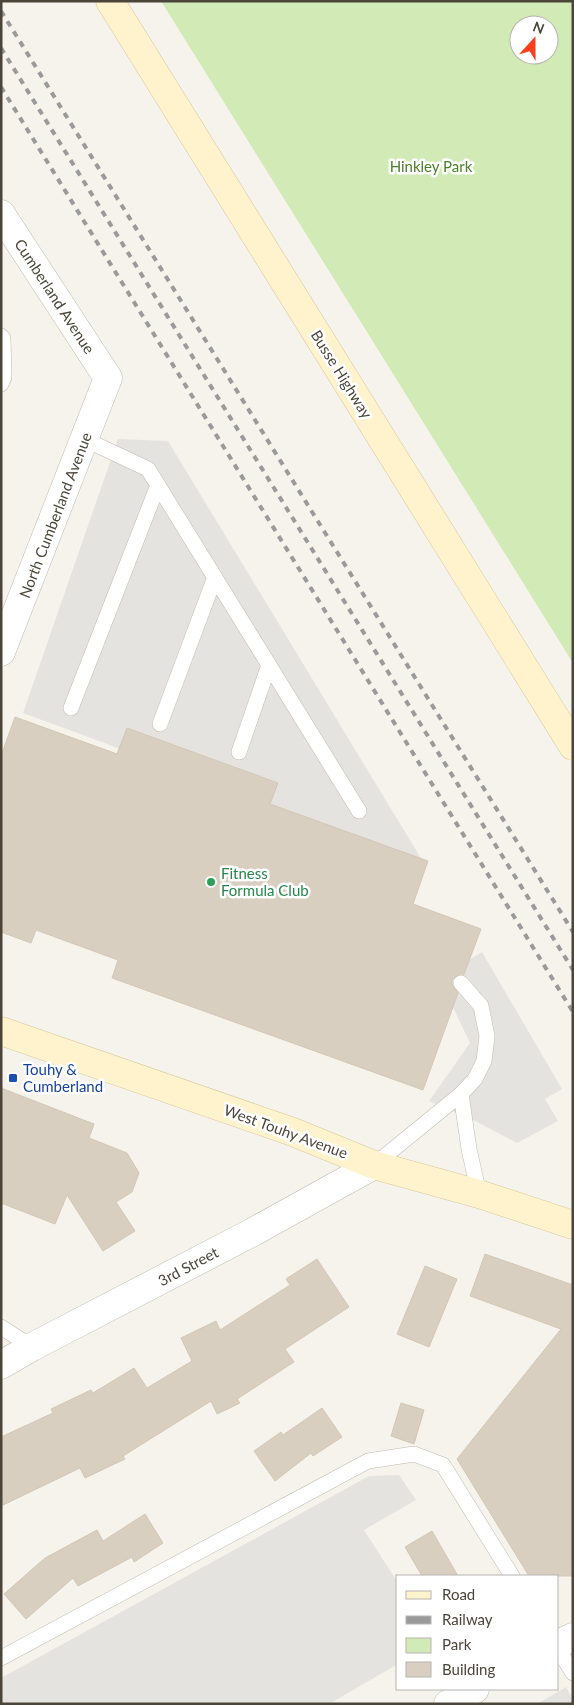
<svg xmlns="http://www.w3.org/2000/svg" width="574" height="1705" font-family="Lato,sans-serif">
  <rect width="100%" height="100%" fill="#f6f3ec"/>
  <path fill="#d2eab5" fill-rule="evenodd" d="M 161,1 L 573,1 L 573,663 ZM 519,25 L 549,25 L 549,55 L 519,55 Z"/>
  <path fill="#e5e3e0" d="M 118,439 L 168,441 L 422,860 L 23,713 Z
    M 482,952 L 562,1089 L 545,1099 L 558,1121 L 517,1143 L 477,1122 L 429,1101 L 470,1043 L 439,978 Z
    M 399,1475 L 416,1500 L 364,1530 L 398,1583 L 398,1664 L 329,1704 L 1,1704 L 1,1678 L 369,1476 Z
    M 566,1687 L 573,1699 L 573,1704 L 537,1704 Z"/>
  <path fill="#d8cfc1" stroke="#d3c7b4" d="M 15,717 L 117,754 L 127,728 L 278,783 L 270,804 L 428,861 L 413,904 L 481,929 L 464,974 L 459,974 L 452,980 L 452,985 L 458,993 L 423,1090 L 112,978 L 118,960 L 36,930 L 31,943 L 1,932 L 1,756 Z
    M 1,1088 L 94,1124 L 89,1138 L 127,1153 L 139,1173 L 132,1192 L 116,1202 L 135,1231 L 103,1251 L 67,1195 L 55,1224 L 1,1203 Z
    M 485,1254 L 573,1285 L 573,1576 L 529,1576 L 457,1459 L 561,1329 L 470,1296 Z
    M 317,1259 L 349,1307 L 285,1349 L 294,1362 L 237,1399 L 240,1403 L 217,1414 L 211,1401 L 123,1456 L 125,1459 L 85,1478 L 80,1468 L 1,1506 L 1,1437 L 53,1413 L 51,1409 L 91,1390 L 93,1393 L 134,1368 L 147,1388 L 192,1361 L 181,1338 L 216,1321 L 220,1330 L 290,1285 L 286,1279 Z
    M 425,1266 L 457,1279 L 429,1347 L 397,1334 Z
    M 401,1403 L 424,1410 L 414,1444 L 391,1436 Z
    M 322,1408 L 342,1437 L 313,1456 L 311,1453 L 275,1481 L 254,1451 L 281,1432 L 283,1435 Z
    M 145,1514 L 163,1543 L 134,1562 L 132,1557 L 78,1586 L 73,1578 L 26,1619 L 4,1594 L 45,1558 L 97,1530 L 103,1541 Z
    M 432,1531 L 458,1576 L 422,1576 L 405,1547 Z"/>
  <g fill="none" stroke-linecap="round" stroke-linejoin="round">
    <defs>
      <path id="lane" d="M 1,336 L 3,338 L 4,377 L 1,384
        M 84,439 L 148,469 L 359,811
        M 71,708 L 158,485
        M 160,724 L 215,577
        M 239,752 L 269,665
        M 461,983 L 481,1006 L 487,1036 L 484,1061 L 475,1079 L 461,1094
        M 374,1165 L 461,1094 L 469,1149 L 479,1194
        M 1,1327 L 32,1347
        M 558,1649 L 573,1673
        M 1,1658 L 368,1461 L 414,1454 L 443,1465 L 512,1576"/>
      <path id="street" d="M 1,214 L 108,378 L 1,652
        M 1,1365 L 32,1347 L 253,1232 L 374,1165
        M 558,1644 L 573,1637
        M 448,1704 L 475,1689"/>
      <path id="secondary" d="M 110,1 L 573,746
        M 1,1031 L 293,1132 L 374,1165 L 479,1194 L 573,1225"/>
    </defs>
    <use href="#lane" stroke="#c2bbae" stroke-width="16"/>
    <use href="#street" stroke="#c2bbae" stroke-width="29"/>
    <use href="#secondary" stroke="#d6c79b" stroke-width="29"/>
    <use href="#lane" stroke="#fff" stroke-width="15"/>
    <use href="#street" stroke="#fff" stroke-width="28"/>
    <use href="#secondary" stroke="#fff3cd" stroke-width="28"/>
    <path stroke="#9a9a9a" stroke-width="4" stroke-dasharray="6 6" stroke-linecap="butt" d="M 1,11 L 573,932
      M 1,48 L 573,970
      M 1,87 L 573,1012"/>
  </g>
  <circle fill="#2e9e5b" stroke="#fff" stroke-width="2" cx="211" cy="882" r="5"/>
  <rect fill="#1a4fb4" stroke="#fff" stroke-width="2" x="8" y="1073" width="10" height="10" rx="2.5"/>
  <g text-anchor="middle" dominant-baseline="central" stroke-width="5" stroke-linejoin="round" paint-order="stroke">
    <g font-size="15" fill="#4a7f2a" stroke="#fff">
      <text x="431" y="166">Hinkley Park</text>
    </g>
    <g font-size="15" fill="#4b4439" stroke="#fff">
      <text transform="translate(55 296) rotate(57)">Cumberland Avenue</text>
      <text transform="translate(342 374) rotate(58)">Busse Highway</text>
      <text transform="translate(55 515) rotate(-69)">North Cumberland Avenue</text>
      <text transform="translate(286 1131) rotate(20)">West Touhy Avenue</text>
      <text transform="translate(188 1266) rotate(-28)">3rd Street</text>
    </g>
    <g font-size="15" fill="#27864d" stroke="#fff" text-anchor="start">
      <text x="221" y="873">Fitness<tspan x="221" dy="17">Formula Club</tspan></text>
    </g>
    <g font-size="15" fill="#164399" stroke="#fff" text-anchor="start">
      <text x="23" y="1069">Touhy &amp;<tspan x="23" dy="17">Cumberland</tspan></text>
    </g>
  </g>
  <rect width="574" height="1705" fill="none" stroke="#4b4439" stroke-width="5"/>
  <rect x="396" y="1575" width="162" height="115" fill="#ffffff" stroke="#b7b4b0"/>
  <rect x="406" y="1591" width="25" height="8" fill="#fff3cd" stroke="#b7b4b0"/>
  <text x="442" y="1600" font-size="15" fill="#4b4439">Road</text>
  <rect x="406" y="1616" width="25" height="8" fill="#9a9a9a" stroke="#b7b4b0"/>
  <text x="442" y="1625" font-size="15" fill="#4b4439">Railway</text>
  <rect x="406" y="1638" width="25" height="15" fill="#d2eab5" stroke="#b7b4b0"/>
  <text x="442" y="1650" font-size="15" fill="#4b4439">Park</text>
  <rect x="406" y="1662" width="25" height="15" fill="#d8cfc1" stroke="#b7b4b0"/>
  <text x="442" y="1675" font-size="15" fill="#4b4439">Building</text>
  <g transform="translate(534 40) rotate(21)"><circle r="24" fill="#ffffff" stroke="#b7b4b0"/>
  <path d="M0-4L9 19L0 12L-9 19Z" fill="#fc3f1d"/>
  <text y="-8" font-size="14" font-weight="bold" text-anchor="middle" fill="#4b4439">N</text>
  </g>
</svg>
